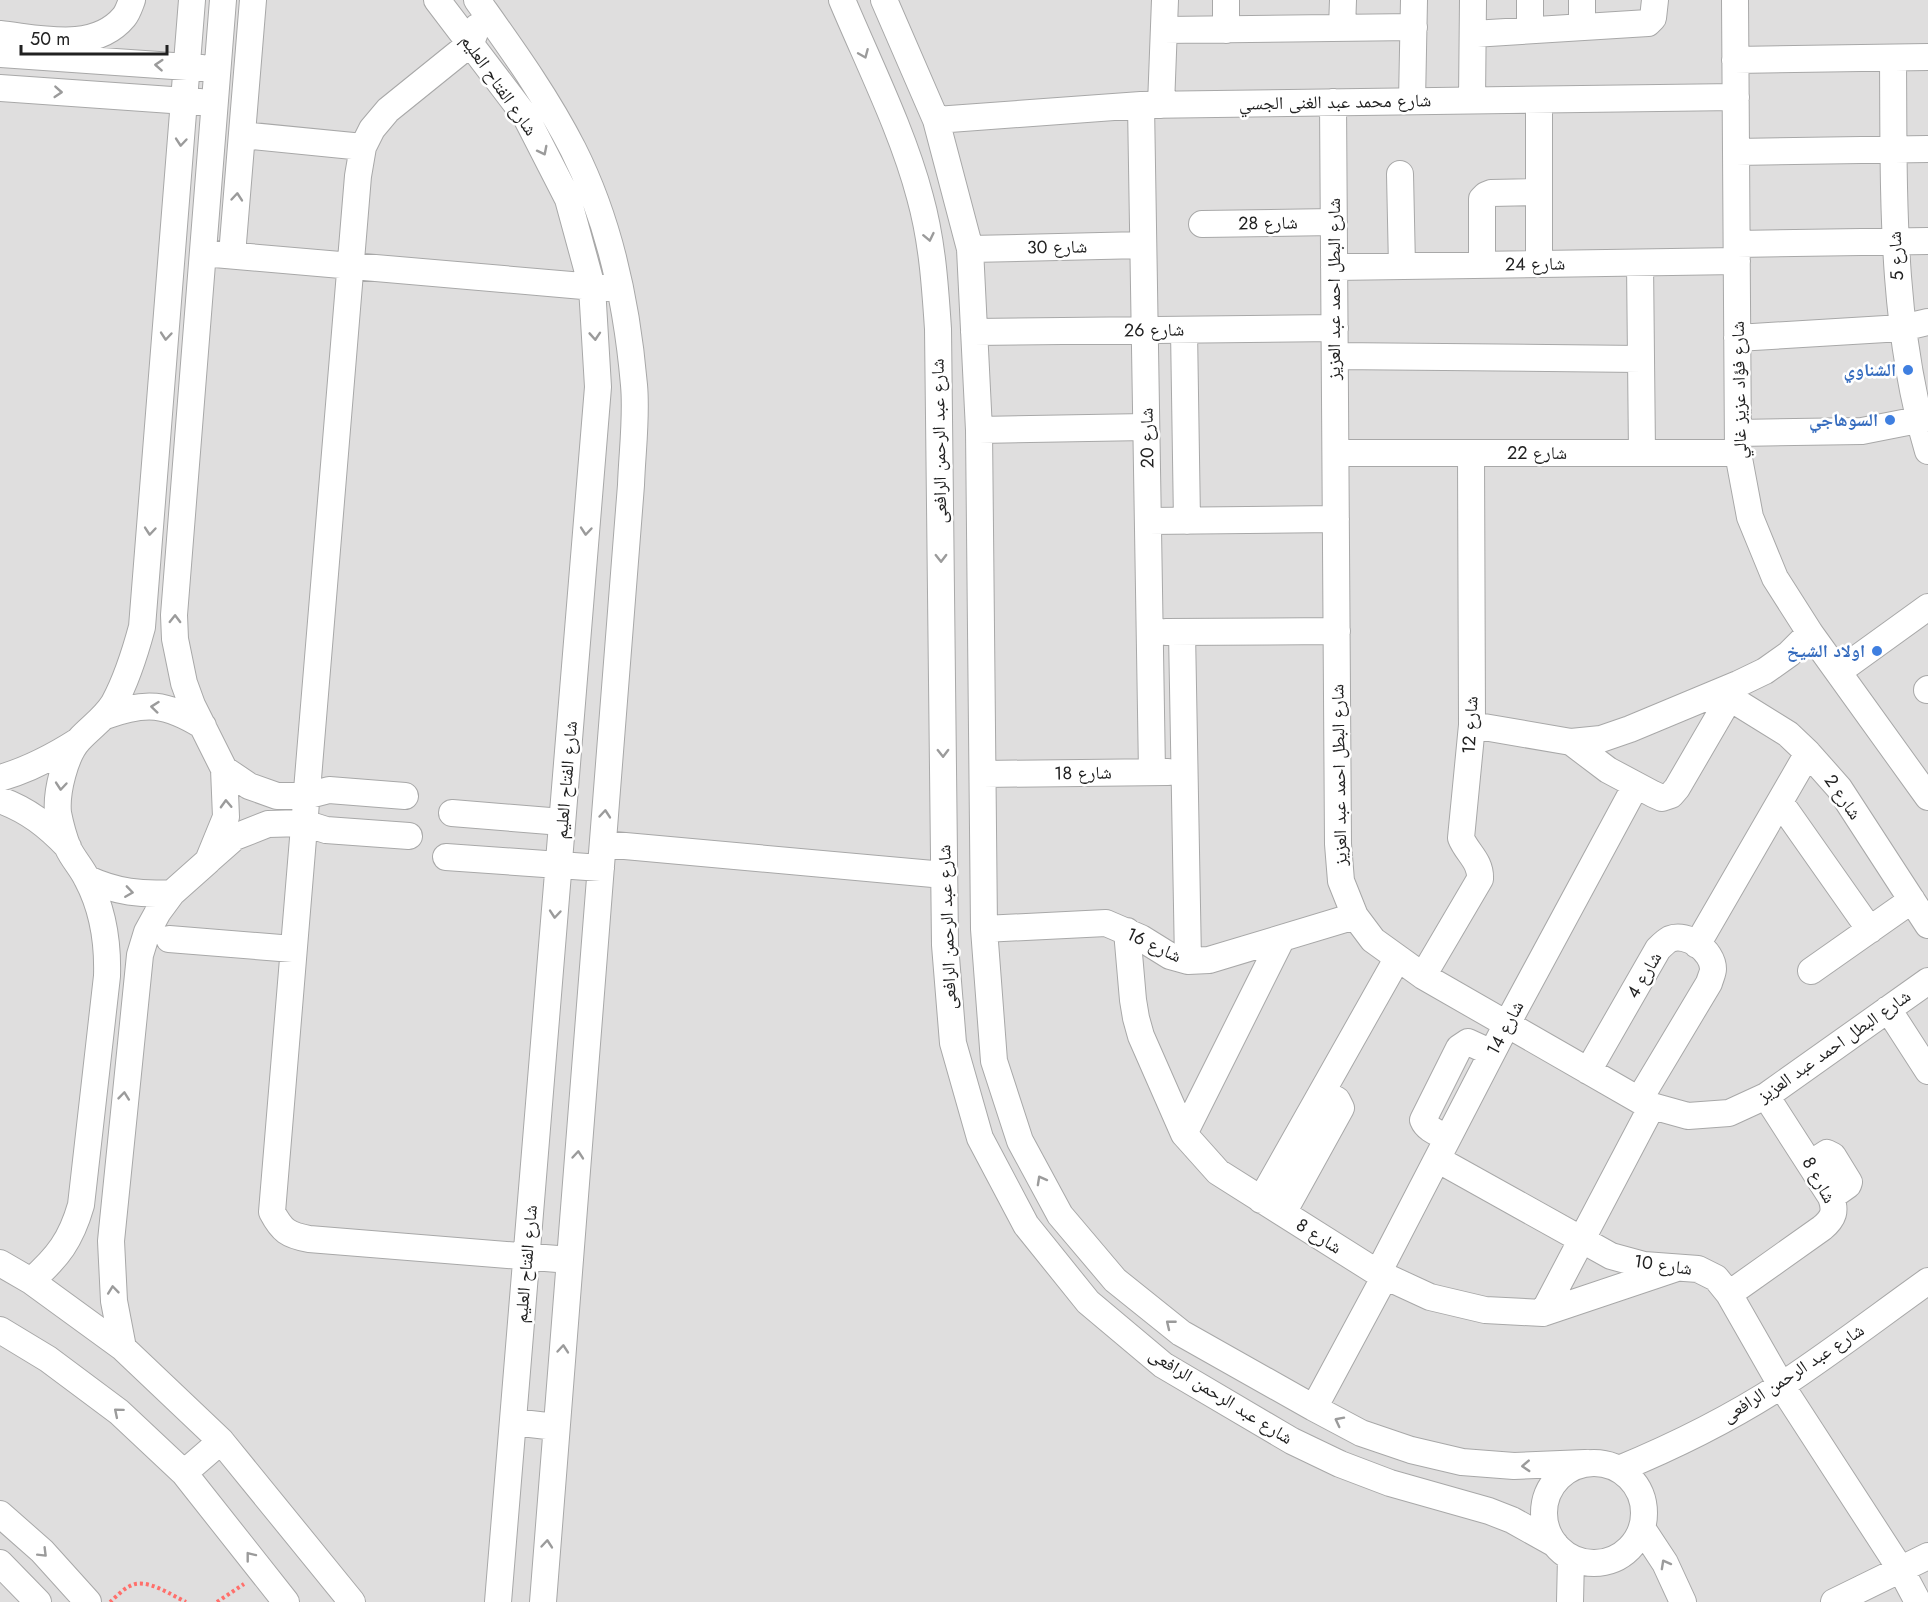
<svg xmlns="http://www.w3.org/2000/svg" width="1928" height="1602" font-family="Jost,'Noto Naskh Arabic',sans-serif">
  <rect width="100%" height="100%" fill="#f2ede7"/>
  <path fill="#dfdede" d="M 0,0 L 1928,0 L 1928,1602 L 0,1602 Z"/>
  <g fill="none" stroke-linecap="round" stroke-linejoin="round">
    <defs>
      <path id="minor" d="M 437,0 L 526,117 L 568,199 L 592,287 L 598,387 L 498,1602
        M 477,0 C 511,48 546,96 573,149 C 610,222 627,304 634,385 C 637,417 632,453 631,485 L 543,1602
        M 842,0 C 868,62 903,132 920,197 C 932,240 935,284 938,329 L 945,945 L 953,1043 L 980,1138 L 1026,1225 L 1088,1302 L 1163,1365 L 1292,1441 L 1340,1464 L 1390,1483 L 1489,1511 L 1512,1520 L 1555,1544
        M 884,0 L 936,120 L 970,249 L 979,430 L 984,929 L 994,1061 L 1020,1141 L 1060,1215 L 1115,1280 L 1181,1333 L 1314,1408 L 1361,1433 L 1411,1450 L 1462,1462 L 1514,1466 L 1585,1463
        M 1582,0 L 1582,27
        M 1735,0 L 1738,453 L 1750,517 L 1775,578 L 1810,633 L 1928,797
        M 477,27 L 471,43 L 388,110 L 372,129 L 363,147 L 358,176 L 272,1212 C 282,1231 288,1235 309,1239 L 570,1260
        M 1342,28 L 1343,0
        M 1164,30 L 1414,27
        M 1226,30 L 1226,0
        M 1530,30 L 1530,0
        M 0,34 C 40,38 94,53 124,17 C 128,12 130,5 132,0
        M 1473,34 L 1648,23 L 1653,18 L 1655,0
        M 0,54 L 202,68
        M 1893,58 C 1894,190 1890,323 1928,451
        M 1735,60 L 1928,57
        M 0,88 L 200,102
        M 1472,100 L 1473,0
        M 1412,101 L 1414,0
        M 1333,102 L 1338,844 L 1341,881 L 1355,916 L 1373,940 L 1423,976 L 1639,1100 L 1652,1106 L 1688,1116 L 1729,1113 L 1766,1096 L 1928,981
        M 1141,105 L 1152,772
        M 1161,105 L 1165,0
        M 936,120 L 1141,105 L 1736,97
        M 242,135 L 363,147
        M 1736,152 L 1928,149
        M 1400,174 L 1402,266
        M 1202,224 L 1334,222
        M 1737,244 L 1928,241
        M 970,249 L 1143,245
        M 203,253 L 606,288
        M 232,255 L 253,0
        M 1640,263 L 1642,453
        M 1539,264 L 1539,100
        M 1482,265 L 1482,199 L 1486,195 L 1491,193 L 1539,192
        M 1334,267 L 1737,261
        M 1184,330 L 1187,521
        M 974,332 L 1335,328
        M 1737,338 L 1902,328 L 1928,322
        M 1335,356 L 1641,359
        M 979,430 L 1146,427
        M 1738,433 L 1862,431 L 1928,418
        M 1336,453 L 1738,453
        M 1148,521 L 1336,519
        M 1166,632 L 1337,631
        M 1182,632 L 1188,961
        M 1838,672 L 1928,607
        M 1927,690 L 1928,689
        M 1730,698 L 1788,734 L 1808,753 L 1839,788 L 1928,925
        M 105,716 C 146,701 166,703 203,726
        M 1472,725 L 1571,742 L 1601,739 L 1630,729 L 1738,684 L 1765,671 L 1789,654 L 1810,633
        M 1571,742 L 1608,770 L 1653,794 L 1662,798 L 1671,795 L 1677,788 L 1737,685
        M 224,769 L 249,786 L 277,796 L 306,796 L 329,790 L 405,796
        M 983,774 L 1168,772
        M 0,778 C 28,770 53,757 78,741
        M 0,800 C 28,810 48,826 68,847
        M 1780,802 L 1870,930
        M 452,813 L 562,822
        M 603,844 L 944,875
        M 446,857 L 601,868
        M 210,859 L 235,837 L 268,824 L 304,823 L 326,830 L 409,836
        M 88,879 C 116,892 142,895 172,893
        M 984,929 L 1106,923 L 1141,938 L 1170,956 L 1188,961 L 1209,960 L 1355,916
        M 1127,931 L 1133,1000 L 1136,1018 L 1141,1036 L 1184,1134 L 1218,1172 L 1378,1273 L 1430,1297 L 1485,1310 L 1543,1313 L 1677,1268
        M 169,939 L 293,949
        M 1697,945 L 1808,753
        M 1811,971 L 1912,900
        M 1423,976 L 1480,879 C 1481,861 1467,853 1461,838 L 1472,725 L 1471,453
        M 1888,1009 L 1928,1071
        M 1588,1071 L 1658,949 C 1661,946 1666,941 1670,939 C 1687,932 1713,951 1713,969 C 1713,973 1710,979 1709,983 L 1639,1100
        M 1184,1134 L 1282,938
        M 1448,1138 C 1439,1133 1427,1130 1423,1120 L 1459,1048 L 1468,1042 L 1492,1053
        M 1437,1159 L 1611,1256 L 1644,1265 L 1698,1269 L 1716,1278 L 1729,1294 L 1781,1385 L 1901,1570 L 1918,1602
        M 1810,1164 L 1827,1153 L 1833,1156 L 1849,1182 L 1848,1185 L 1831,1197
        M 1261,1200 L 1397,959
        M 1283,1213 L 1341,1108 L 1337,1100 L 1322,1092
        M 0,1263 L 31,1281 L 123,1348 L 221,1441 L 352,1602
        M 1378,1273 L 1507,1024 L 1636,785
        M 31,1281 C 58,1257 71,1240 81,1205 L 107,976 C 108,943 103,909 87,879 C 82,868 73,859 68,848 C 64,838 60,823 58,813 C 56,792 65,755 79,740 C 91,727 105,718 114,703 C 127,679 135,653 142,627 L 192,0
        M 1729,1294 L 1822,1228 C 1834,1218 1836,1211 1831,1197 L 1766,1096
        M 1543,1313 L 1652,1106
        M 0,1330 L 48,1359 L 119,1412 L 184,1473 L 286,1602
        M 123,1348 L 114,1301 L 111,1241 L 140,955 L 147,932 L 158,912 L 172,893 L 208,861 L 226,817 L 224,769 L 192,705 L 184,683 L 175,639 L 174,615 L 223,0
        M 1314,1408 L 1385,1276
        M 513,1422 L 556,1427
        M1544 1513a50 50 0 1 1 100 0a50 50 0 1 1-100 0Z
        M 1619,1469 C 1675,1446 1731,1418 1782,1385 C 1832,1352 1879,1316 1928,1281
        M 184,1473 L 221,1441
        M 0,1514 L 42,1551 L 88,1602
        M 1642,1528 L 1665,1563 L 1683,1602
        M 0,1563 L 38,1602
        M 1570,1602 L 1571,1558
        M 1834,1602 L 1928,1556"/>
    </defs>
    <use href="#minor" stroke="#a8a8a8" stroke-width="28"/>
    <path stroke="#ff6f6b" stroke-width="4" stroke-dasharray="3 3" stroke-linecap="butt" d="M 110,1602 C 116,1597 123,1589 130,1586 C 146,1577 171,1595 186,1602
      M 217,1602 L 244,1584"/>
    <use href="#minor" stroke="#fff" stroke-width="26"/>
  </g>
  <defs><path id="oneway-chevron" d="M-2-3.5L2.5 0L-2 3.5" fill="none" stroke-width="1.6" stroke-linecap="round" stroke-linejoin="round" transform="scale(1.5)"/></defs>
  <g stroke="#9b9b9b">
    <use href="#oneway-chevron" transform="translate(864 54) rotate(67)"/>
    <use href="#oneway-chevron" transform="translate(159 65) rotate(-176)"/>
    <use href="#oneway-chevron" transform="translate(58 92) rotate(4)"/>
    <use href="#oneway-chevron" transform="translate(181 142) rotate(95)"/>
    <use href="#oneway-chevron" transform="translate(543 151) rotate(63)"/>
    <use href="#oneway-chevron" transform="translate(237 197) rotate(-85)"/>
    <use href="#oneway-chevron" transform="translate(929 237) rotate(78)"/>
    <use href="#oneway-chevron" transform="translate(166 336) rotate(95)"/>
    <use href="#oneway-chevron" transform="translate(595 336) rotate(86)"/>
    <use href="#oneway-chevron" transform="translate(150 531) rotate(95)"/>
    <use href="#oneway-chevron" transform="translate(586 531) rotate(95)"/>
    <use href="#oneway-chevron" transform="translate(941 558) rotate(89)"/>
    <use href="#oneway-chevron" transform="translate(175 619) rotate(-89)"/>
    <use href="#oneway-chevron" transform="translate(155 707) rotate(-174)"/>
    <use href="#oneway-chevron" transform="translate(943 753) rotate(89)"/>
    <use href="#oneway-chevron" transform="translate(61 786) rotate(95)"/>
    <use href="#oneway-chevron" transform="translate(226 804) rotate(-92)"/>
    <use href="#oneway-chevron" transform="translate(605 814) rotate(-85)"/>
    <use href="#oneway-chevron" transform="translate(129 892) rotate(8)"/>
    <use href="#oneway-chevron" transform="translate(555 914) rotate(95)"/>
    <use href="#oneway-chevron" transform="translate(124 1096) rotate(-84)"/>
    <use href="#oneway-chevron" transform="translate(578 1155) rotate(-85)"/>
    <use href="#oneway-chevron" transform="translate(1041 1180) rotate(-119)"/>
    <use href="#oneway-chevron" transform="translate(113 1290) rotate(-96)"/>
    <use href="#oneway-chevron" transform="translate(1170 1324) rotate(-141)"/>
    <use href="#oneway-chevron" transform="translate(563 1349) rotate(-85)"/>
    <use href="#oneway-chevron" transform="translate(118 1412) rotate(-140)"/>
    <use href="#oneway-chevron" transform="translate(1339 1421) rotate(-153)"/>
    <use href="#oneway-chevron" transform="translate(1526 1466) rotate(177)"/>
    <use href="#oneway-chevron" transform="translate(547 1544) rotate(-85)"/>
    <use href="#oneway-chevron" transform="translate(43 1553) rotate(45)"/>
    <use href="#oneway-chevron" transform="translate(250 1556) rotate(-128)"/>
    <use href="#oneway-chevron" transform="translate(1665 1564) rotate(-119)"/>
  </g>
  <g fill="#3f7fe0" stroke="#fff" stroke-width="2">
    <circle cx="1908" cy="370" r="6"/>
    <circle cx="1890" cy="420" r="6"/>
    <circle cx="1877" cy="651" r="6"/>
  </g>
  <g text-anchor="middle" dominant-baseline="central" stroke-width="5" stroke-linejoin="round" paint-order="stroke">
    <g font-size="18" fill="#212121" stroke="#fff">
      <text transform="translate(499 85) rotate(55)">شارع الفتاح العليم</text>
      <text transform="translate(1335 102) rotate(-1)">شارع محمد عبد الغنى الجسي</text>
      <text transform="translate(1268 223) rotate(-1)">شارع 28</text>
      <text transform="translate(1057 247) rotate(-1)">شارع 30</text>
      <text transform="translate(1896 256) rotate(-93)">شارع 5</text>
      <text transform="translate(1535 264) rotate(-1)">شارع 24</text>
      <text transform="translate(1334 289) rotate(-90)">شارع البطل احمد عبد العزيز</text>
      <text transform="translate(1154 330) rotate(-1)">شارع 26</text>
      <text transform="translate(1739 390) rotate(-91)">شارع فؤاد عزيز غالي</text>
      <text transform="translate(1147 438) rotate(-91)">شارع 20</text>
      <text transform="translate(939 441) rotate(-91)">شارع عبد الرحمن الرافعى</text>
      <text x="1537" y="453">شارع 22</text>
      <text transform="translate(1470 725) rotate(-87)">شارع 12</text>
      <text transform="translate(1083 773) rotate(-1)">شارع 18</text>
      <text transform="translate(1339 775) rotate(-91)">شارع البطل احمد عبد العزيز</text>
      <text transform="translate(566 780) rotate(-85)">شارع الفتاح العليم</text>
      <text transform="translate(1843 797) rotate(55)">شارع 2</text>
      <text transform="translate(947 927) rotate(-92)">شارع عبد الرحمن الرافعى</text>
      <text transform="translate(1154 945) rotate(25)">شارع 16</text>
      <text transform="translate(1644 975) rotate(-59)">شارع 4</text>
      <text transform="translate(1505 1028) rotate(-62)">شارع 14</text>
      <text transform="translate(1834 1046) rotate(-35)">شارع البطل احمد عبد العزيز</text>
      <text transform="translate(1819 1180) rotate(61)">شارع 8</text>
      <text transform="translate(1319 1236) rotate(32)">شارع 8</text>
      <text transform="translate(526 1264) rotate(-85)">شارع الفتاح العليم</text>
      <text transform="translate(1663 1265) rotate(8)">شارع 10</text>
      <text transform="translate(1793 1373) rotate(-33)">شارع عبد الرحمن الرافعى</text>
      <text transform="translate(1221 1396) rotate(32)">شارع عبد الرحمن الرافعى</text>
    </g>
    <g font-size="18" font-weight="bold" fill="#366cbe" stroke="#fff" text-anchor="end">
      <text x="1896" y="370">الشناوي</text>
      <text x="1878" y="420">السوهاجي</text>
      <text x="1865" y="651">اولاد الشيخ</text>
    </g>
  </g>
  <path d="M21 45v9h146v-9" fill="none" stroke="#212121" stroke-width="3"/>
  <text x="30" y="45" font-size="18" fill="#212121" stroke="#ffffff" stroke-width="4.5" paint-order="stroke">50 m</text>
</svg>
